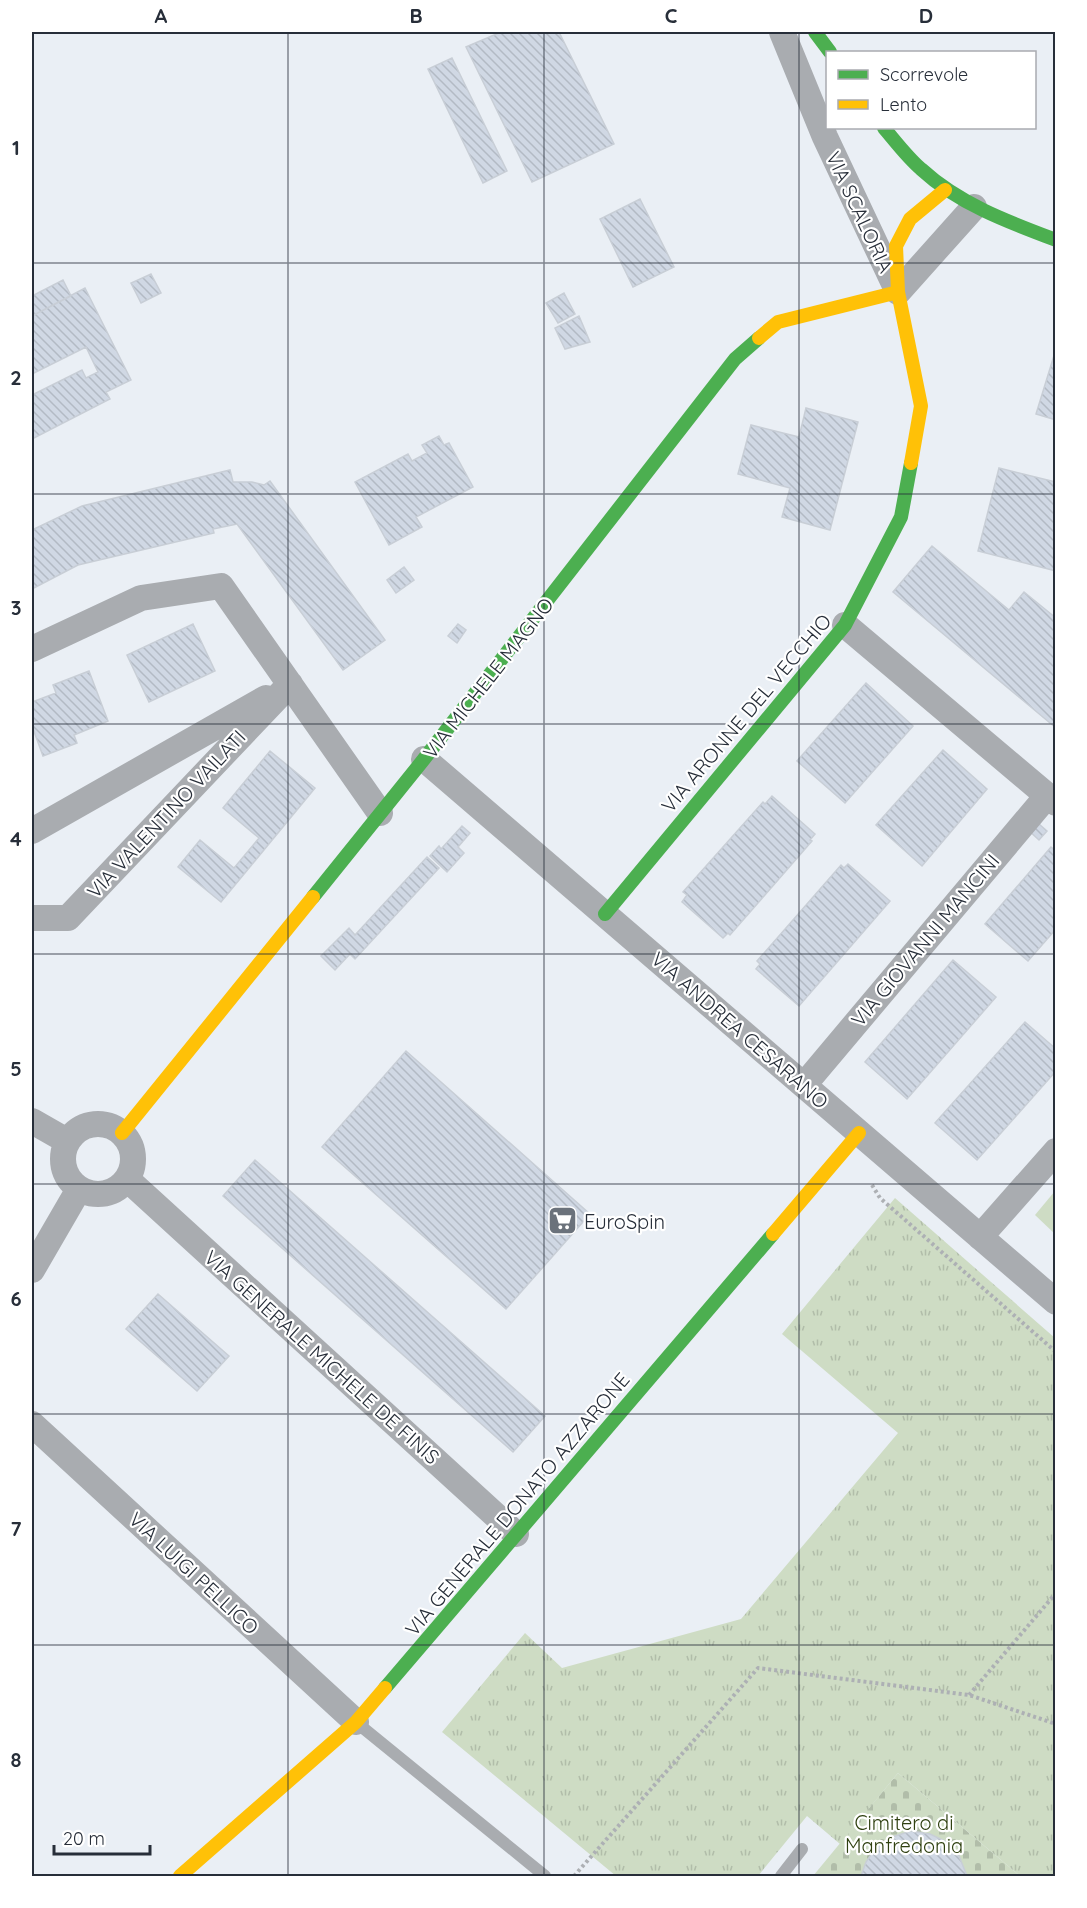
<svg xmlns="http://www.w3.org/2000/svg" width="1087" height="1908" font-family="Quicksand,sans-serif">
  <defs>
    <pattern id="cemetery-stones" width="16" height="16" patternUnits="userSpaceOnUse" patternTransform="scale(1.5)"><rect width="16" height="16" fill="#cedcc4"/><path d="M2 7V4a2 2 0 0 1 4 0v3zM10 15v-3a2 2 0 0 1 4 0v3z" fill="#b1bda9"/></pattern>
    <pattern id="park-tufts" width="24" height="20" patternUnits="userSpaceOnUse" patternTransform="scale(1.5)"><rect width="24" height="20" fill="#cedcc4"/><path d="M3 7l-1-3M5 7V3M7 7l1-3M15 17l-1-3M17 17v-4M19 17l1-3" fill="none" stroke="#b1bda9"/></pattern>
    <pattern id="building-back-hatch" width="6" height="6" patternUnits="userSpaceOnUse" patternTransform="scale(1.5)"><rect width="6" height="6" fill="#d0d8e4"/><path d="M-1 5l2 2M0 0l6 6M5-1l2 2" fill="none" stroke="#b3bac4"/></pattern>
  </defs>
  <rect width="100%" height="100%" fill="#eaeff5"/>
  <path fill="#cedcc4" d="M 1055,1191 L 1056,1234 L 1055,1234 L 1035,1215 Z"/>
  <path fill="url(#cemetery-stones)" d="M 898,1773 L 1020,1876 L 813,1876 Z"/>
  <path fill="url(#park-tufts)" d="M 895,1198 L 1055,1338 L 1055,1876 L 1020,1876 L 898,1773 L 840,1844 L 807,1816 L 758,1876 L 616,1876 L 442,1732 L 525,1633 L 562,1668 L 741,1619 L 898,1433 L 782,1334 Z"/>
  <path fill="url(#building-back-hatch)" stroke="#c8ced6" stroke-width="1.5" d="M 501,32 L 559,32 L 614,144 L 532,182 L 466,47 Z
    M 452,58 L 507,171 L 483,183 L 428,69 Z
    M 640,199 L 674,267 L 633,287 L 600,219 Z
    M 151,274 L 161,293 L 141,303 L 131,283 Z
    M 63,280 L 71,296 L 32,316 L 32,296 Z
    M 85,288 L 131,380 L 106,392 L 110,399 L 32,439 L 32,395 L 82,370 L 86,378 L 98,372 L 86,347 L 32,374 L 32,316 Z
    M 564,293 L 575,314 L 558,323 L 546,303 Z
    M 579,316 L 590,342 L 565,349 L 555,328 Z
    M 1056,349 L 1056,420 L 1036,414 Z
    M 806,408 L 858,422 L 830,530 L 782,517 L 790,488 L 738,474 L 751,425 L 799,437 Z
    M 439,436 L 444,445 L 449,443 L 473,487 L 416,517 L 422,527 L 389,545 L 355,482 L 408,454 L 412,461 L 427,453 L 422,445 Z
    M 999,468 L 1056,482 L 1056,571 L 978,551 Z
    M 230,470 L 233,482 L 252,482 L 264,485 L 270,481 L 385,640 L 343,670 L 237,524 L 213,529 L 214,533 L 78,565 L 32,589 L 32,530 L 82,506 Z
    M 932,546 L 1009,610 L 1024,592 L 1056,618 L 1056,728 L 893,592 Z
    M 404,567 L 414,580 L 396,593 L 387,580 Z
    M 193,624 L 215,671 L 149,702 L 127,655 Z
    M 458,624 L 466,630 L 457,643 L 448,636 Z
    M 89,671 L 108,721 L 74,735 L 77,743 L 43,756 L 32,726 L 32,702 L 56,693 L 53,685 Z
    M 866,683 L 913,726 L 845,803 L 797,761 Z
    M 943,750 L 987,789 L 922,866 L 876,825 Z
    M 270,751 L 315,788 L 221,902 L 178,867 L 200,840 L 234,868 L 259,838 L 223,808 Z
    M 772,796 L 815,834 L 810,840 L 812,841 L 730,935 L 728,933 L 723,938 L 682,902 L 687,895 L 683,892 L 763,802 L 765,804 Z
    M 1022,809 L 1047,831 L 1039,840 L 1015,818 Z
    M 462,826 L 470,833 L 458,847 L 464,853 L 447,872 L 430,856 L 439,846 L 441,849 Z
    M 1051,847 L 1056,851 L 1056,929 L 1028,961 L 985,924 Z
    M 427,857 L 439,868 L 355,959 L 350,954 L 335,970 L 321,956 L 349,928 L 355,935 Z
    M 848,864 L 890,901 L 799,1006 L 756,969 L 760,964 L 757,961 L 841,865 L 844,868 Z
    M 953,960 L 996,997 L 907,1099 L 865,1062 Z
    M 1025,1022 L 1056,1049 L 1056,1071 L 977,1160 L 935,1123 Z
    M 406,1051 L 590,1214 L 506,1309 L 322,1147 Z
    M 255,1160 L 545,1416 L 513,1452 L 223,1196 Z
    M 158,1294 L 229,1356 L 197,1391 L 126,1329 Z
    M 911,1831 L 930,1834 L 947,1842 L 959,1856 L 967,1876 L 861,1876 L 866,1862 L 877,1846 L 892,1837 Z"/>
  <g fill="none" stroke-linecap="round" stroke-linejoin="round">
    <path stroke="#adb0b4" stroke-width="4" stroke-dasharray="3 3" stroke-linecap="butt" d="M 872,1185 L 880,1198 L 1056,1352
      M 969,1695 L 1056,1593
      M 574,1876 L 758,1668 L 969,1695 L 1056,1724"/>
    <path stroke="#a9acb0" stroke-width="12" d="M 357,1723 L 545,1876
      M 781,1876 L 802,1849"/>
    <path stroke="#a9acb0" stroke-width="26" d="M 782,32 L 825,137 L 898,292 L 974,207
      M 845,625 L 1056,803
      M 32,649 L 141,598 L 221,586 L 380,813
      M 424,759 L 1056,1302
      M 32,831 L 266,698
      M 32,918 L 68,918 L 290,684
      M 804,1085 L 1047,796
      M 32,1121 L 67,1141
      M63 1159a35 35 0 1 1 70 0a35 35 0 1 1-70 0Z
      M 127,1179 L 516,1534
      M 980,1237 L 1056,1151
      M 32,1270 L 79,1189
      M 32,1424 L 356,1722"/>
    <path stroke="#4caf50" stroke-width="14" d="M 815,32 L 830,52
      M 884,128 C 896,142 907,157 921,169 C 959,204 1008,222 1056,240
      M 313,897 L 424,759 L 735,359 L 759,338
      M 605,914 L 845,625 L 901,517 L 911,463
      M 385,1688 L 773,1234"/>
    <path stroke="#ffc107" stroke-width="14" d="M 759,338 L 778,322 L 898,292
      M 911,463 L 921,406 L 898,292 L 896,246 L 910,219 L 945,190
      M 122,1133 L 313,897
      M 773,1234 L 859,1133
      M 180,1876 L 356,1722 L 385,1688"/>
  </g>
  <path fill="none" stroke="#272e39" stroke-width="1.5" stroke-opacity="0.55" d="M 288,32 L 288,1876M 544,32 L 544,1876M 799,32 L 799,1876M 32,263 L 1056,263M 32,494 L 1056,494M 32,724 L 1056,724M 32,954 L 1056,954M 32,1184 L 1056,1184M 32,1414 L 1056,1414M 32,1645 L 1056,1645"/>
  <defs>
    <symbol id="supermarket-square" viewBox="-11 -11 22 22"><rect x="-9" y="-9" width="18" height="18" rx="4" fill="#6b727b" stroke="#fff"/><path d="M-6-5.5h2.5l.6 2H6L4.5 2H-2.5L-4.4-4H-6ZM-1.5 3.2a1.3 1.3 0 1 0 .1 0ZM3 3.2a1.3 1.3 0 1 0 .1 0Z" fill="#fff"/></symbol>
  </defs>
  <g fill-rule="evenodd">
    <use href="#supermarket-square" x="546" y="1204" width="33" height="33"/>
  </g>
  <g text-anchor="middle" dominant-baseline="central" stroke-width="4.5" stroke-linejoin="round" paint-order="stroke">
    <g font-size="20" fill="#272e39" stroke="#fff">
      <text transform="translate(860 212) rotate(65)">VIA SCALORIA</text>
      <text transform="translate(488 678) rotate(-52)">VIA MICHELE MAGNO</text>
      <text transform="translate(746 713) rotate(-50)">VIA ARONNE DEL VECCHIO</text>
      <text transform="translate(166 814) rotate(-47)">VIA VALENTINO VAILATI</text>
      <text transform="translate(925 940) rotate(-50)">VIA GIOVANNI MANCINI</text>
      <text transform="translate(740 1030) rotate(41)">VIA ANDREA CESARANO</text>
      <text transform="translate(322 1357) rotate(42)">VIA GENERALE MICHELE DE FINIS</text>
      <text transform="translate(517 1504) rotate(-50)">VIA GENERALE DONATO AZZARONE</text>
      <text transform="translate(194 1573) rotate(43)">VIA LUIGI PELLICO</text>
    </g>
    <g font-size="20" fill="#272e39" stroke="#fff" text-anchor="start">
      <text x="584" y="1221">EuroSpin</text>
    </g>
    <g font-size="20" fill="#2f4010" stroke="#fff">
      <text x="904" y="1822">Cimitero di<tspan x="904" dy="23">Manfredonia</tspan></text>
    </g>
  </g>
  <rect width="1087" height="1908" fill="none" stroke="#ffffff" stroke-width="66"/>
  <rect x="826" y="51" width="210" height="78" fill="#ffffff" stroke="#a9abb0" stroke-width="1.5"/>
  <rect x="838" y="70" width="30" height="9" fill="#4caf50" stroke="#a9abb0" stroke-width="1.5"/>
  <text x="880" y="81" font-size="18" fill="#272e39">Scorrevole</text>
  <rect x="838" y="100" width="30" height="9" fill="#ffc107" stroke="#a9abb0" stroke-width="1.5"/>
  <text x="880" y="111" font-size="18" fill="#272e39">Lento</text>
  <path d="M54 1845v9h96v-9" fill="none" stroke="#272e39" stroke-width="3"/>
  <text x="63" y="1845" font-size="18" fill="#272e39" stroke="#ffffff" stroke-width="4.5" paint-order="stroke">20 m</text>
  <rect x="33" y="33" width="1021" height="1842" fill="none" stroke="#272e39" stroke-width="2"/>
  <g font-size="20" text-anchor="middle" font-weight="bold" fill="#272e39">
    <text x="161" y="23">A</text>
    <text x="416" y="23">B</text>
    <text x="671" y="23">C</text>
    <text x="926" y="23">D</text>
    <text x="16" y="155">1</text>
    <text x="16" y="385">2</text>
    <text x="16" y="615">3</text>
    <text x="16" y="846">4</text>
    <text x="16" y="1076">5</text>
    <text x="16" y="1306">6</text>
    <text x="16" y="1536">7</text>
    <text x="16" y="1767">8</text>
  </g>
</svg>
